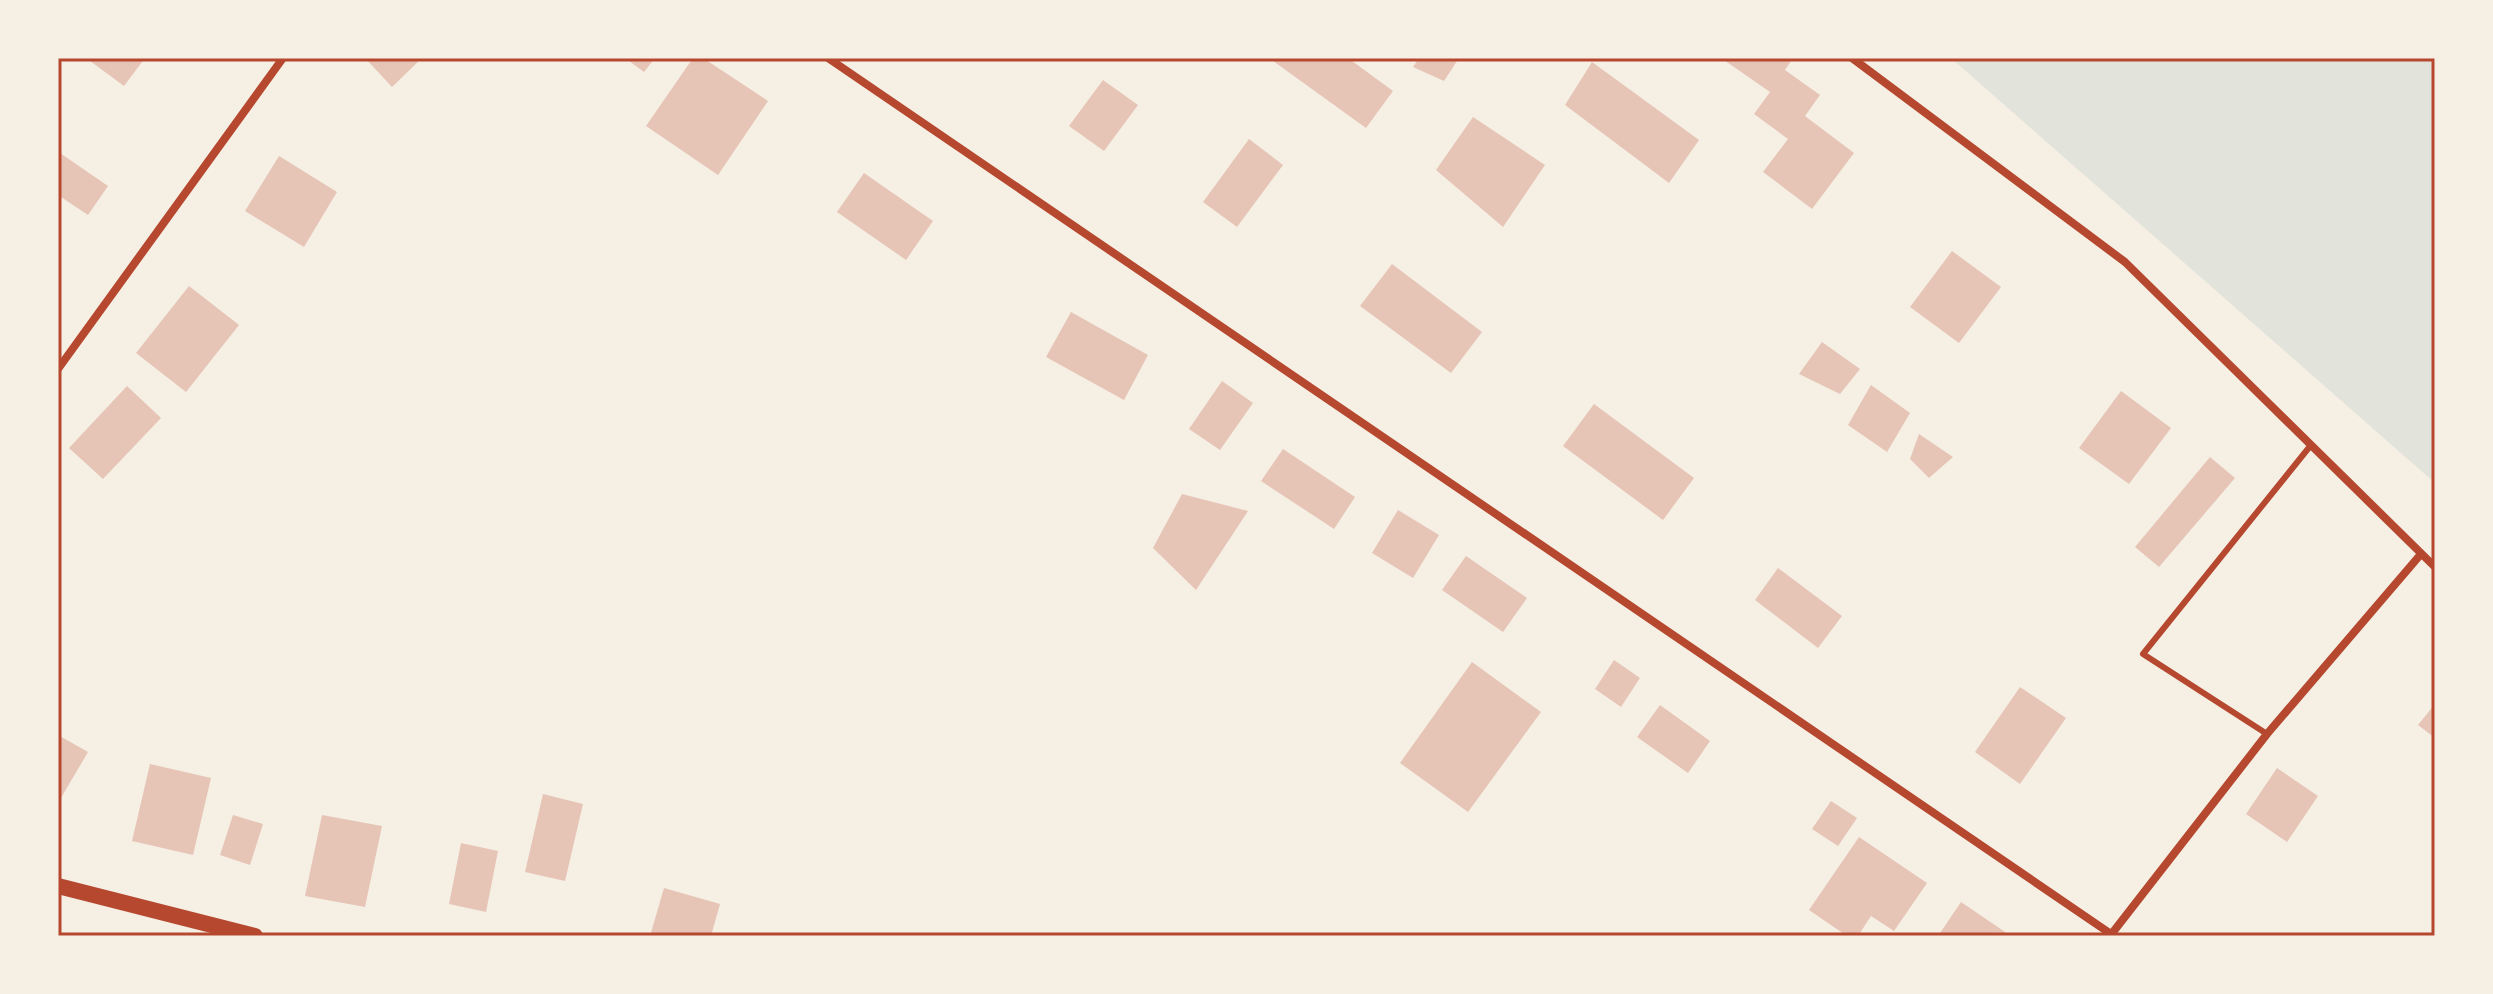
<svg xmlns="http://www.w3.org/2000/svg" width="2493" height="994" font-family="Arial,sans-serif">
  <rect width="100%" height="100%" fill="#f6efe4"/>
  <path fill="#e2e4dc" d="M 1951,58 L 2435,58 L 2435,483 Z"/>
  <path fill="#e6c5b7" d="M 86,58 L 145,58 L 124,86 Z
    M 365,58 L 422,58 L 392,87 Z
    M 625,58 L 655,58 L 644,72 Z
    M 693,58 L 703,58 L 768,101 L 718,175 L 646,126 Z
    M 1269,58 L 1348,58 L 1393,91 L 1366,128 Z
    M 1419,58 L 1459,58 L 1444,81 L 1413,67 Z
    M 1721,58 L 1793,58 L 1785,70 L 1820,95 L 1805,116 L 1854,153 L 1812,209 L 1763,172 L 1788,139 L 1754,114 L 1770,92 Z
    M 1592,62 L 1699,140 L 1669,183 L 1565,105 Z
    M 1103,80 L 1138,105 L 1104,151 L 1069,126 Z
    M 1473,117 L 1545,165 L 1503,227 L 1436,170 Z
    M 1249,139 L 1283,165 L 1237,227 L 1203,202 Z
    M 60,153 L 108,186 L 88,215 L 58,195 Z
    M 279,156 L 337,192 L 304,247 L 245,211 Z
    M 864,173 L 933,221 L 906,260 L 837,212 Z
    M 1952,251 L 2001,287 L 1959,343 L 1910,307 Z
    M 1392,264 L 1482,332 L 1451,373 L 1360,306 Z
    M 189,286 L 239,325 L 186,392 L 136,353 Z
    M 1071,312 L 1148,355 L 1124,400 L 1046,357 Z
    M 1822,342 L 1860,369 L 1840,394 L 1799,374 Z
    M 1222,381 L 1253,403 L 1220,450 L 1189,429 Z
    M 1871,385 L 1910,413 L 1887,452 L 1848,425 Z
    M 127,386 L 161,418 L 103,479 L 69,448 Z
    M 2121,391 L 2171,428 L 2129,484 L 2079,448 Z
    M 1594,404 L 1694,478 L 1663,520 L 1563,446 Z
    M 1919,434 L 1953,457 L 1929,478 L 1910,459 Z
    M 1283,449 L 1355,497 L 1334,529 L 1261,481 Z
    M 2210,457 L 2235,478 L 2159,567 L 2135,547 Z
    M 1182,494 L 1248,511 L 1196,590 L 1153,548 Z
    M 1398,510 L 1439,535 L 1413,578 L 1372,553 Z
    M 1466,556 L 1527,598 L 1503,632 L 1442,590 Z
    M 1778,568 L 1842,616 L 1818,648 L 1755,600 Z
    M 1614,660 L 1640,678 L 1621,707 L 1595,689 Z
    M 1472,662 L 1541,712 L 1468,812 L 1400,763 Z
    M 2020,687 L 2066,718 L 2020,784 L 1975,752 Z
    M 2435,704 L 2435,738 L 2418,725 Z
    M 1660,705 L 1710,741 L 1688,773 L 1637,737 Z
    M 58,735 L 88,752 L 58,803 Z
    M 150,764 L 211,778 L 193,855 L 132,841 Z
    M 2277,768 L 2318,796 L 2287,842 L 2246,814 Z
    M 543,794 L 583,804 L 565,881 L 525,872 Z
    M 1831,801 L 1857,818 L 1838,846 L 1812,829 Z
    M 233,815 L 263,824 L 250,865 L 220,855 Z
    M 322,815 L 382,826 L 365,907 L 305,896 Z
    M 1859,837 L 1927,883 L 1894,931 L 1871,916 L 1858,936 L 1847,936 L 1809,910 Z
    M 461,843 L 498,851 L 486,912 L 449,904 Z
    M 664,888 L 720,904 L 711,936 L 650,936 Z
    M 1961,902 L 2011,936 L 1938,936 Z"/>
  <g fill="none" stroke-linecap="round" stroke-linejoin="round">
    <path stroke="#b5482f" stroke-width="6" d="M 2267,734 L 2143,654 L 2311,445"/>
    <path stroke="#b5482f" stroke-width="8" d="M 828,58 L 2111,934
      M 1852,58 L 2125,262 L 2435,567
      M 58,369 L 283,58
      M 2110,936 L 2267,734 L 2421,554"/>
    <path stroke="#b5482f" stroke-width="16" d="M 58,886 L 255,936"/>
  </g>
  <rect width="2493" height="994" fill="none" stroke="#f6efe4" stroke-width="120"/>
  <rect x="60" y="60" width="2373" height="874" fill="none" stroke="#b5482f" stroke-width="3"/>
</svg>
